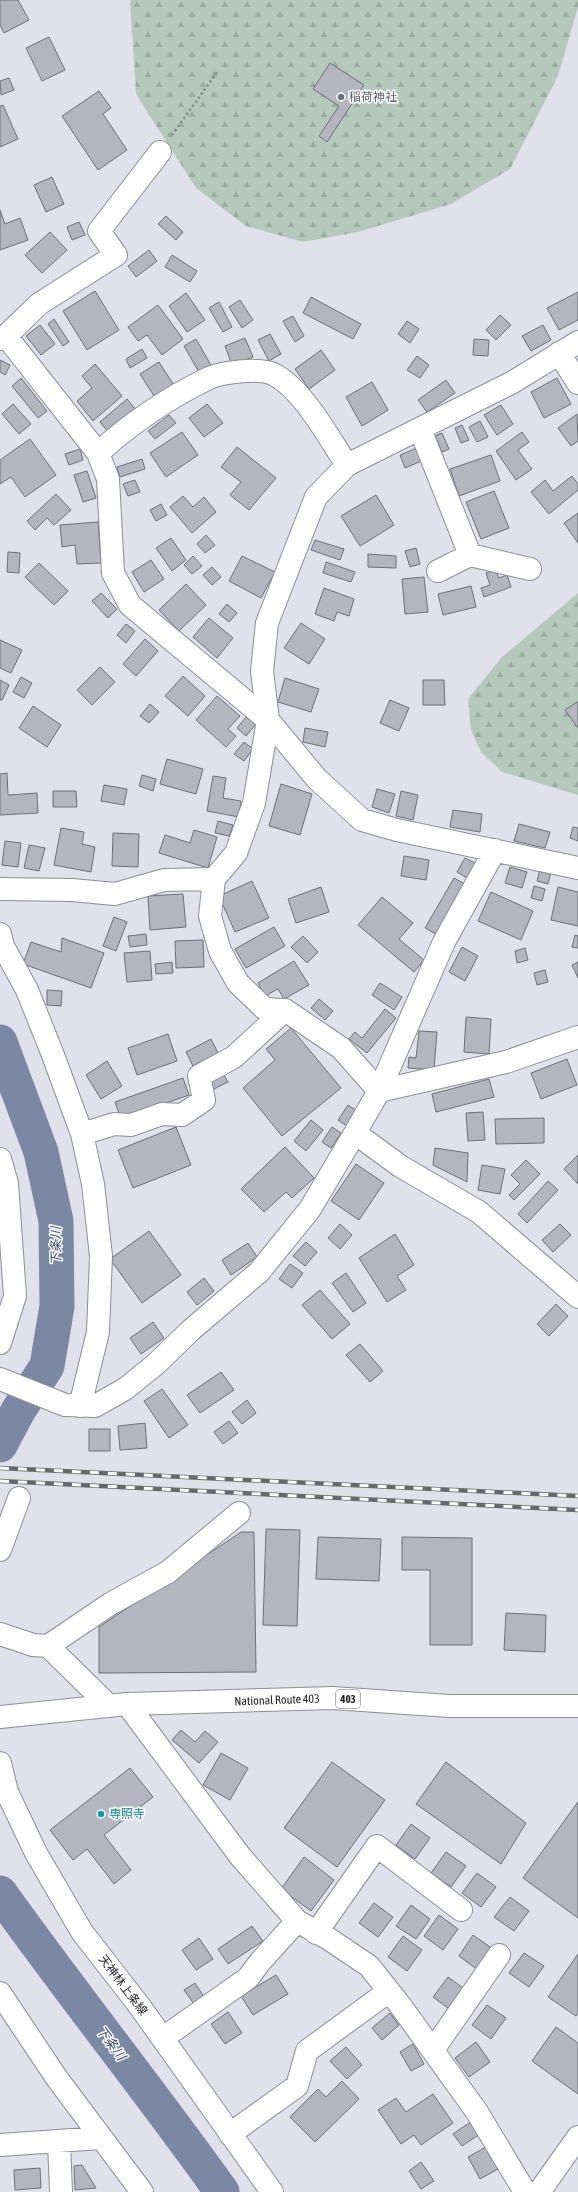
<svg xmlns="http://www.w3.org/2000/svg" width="578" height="2192" font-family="'Asap Condensed','Noto Sans JP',sans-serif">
  <defs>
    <pattern id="forest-firs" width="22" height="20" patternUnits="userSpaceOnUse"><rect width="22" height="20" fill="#b4c9bb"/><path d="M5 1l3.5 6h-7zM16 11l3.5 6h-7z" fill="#9aaca0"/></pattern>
  </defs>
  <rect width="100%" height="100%" fill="#e0e1eb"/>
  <path fill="url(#forest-firs)" d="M 130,0 L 578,0 L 578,7 L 558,76 L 510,169 L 451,204 L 358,232 L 303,242 L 246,226 L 196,188 L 136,94 Z
    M 578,593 L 578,795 L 502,772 L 481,752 L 471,730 L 468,699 L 502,657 Z"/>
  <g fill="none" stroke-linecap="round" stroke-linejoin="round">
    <path stroke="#7a88a4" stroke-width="35" d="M 0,1042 L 41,1152 L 56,1221 L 57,1306 L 47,1366 L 18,1411 L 0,1445
      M 0,1893 C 72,1994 150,2091 222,2192"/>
  </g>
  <path fill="#b4b5bf" stroke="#6f6f78" d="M 0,0 L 18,0 L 29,20 L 4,33 L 0,25 Z
    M 49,37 L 65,70 L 42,81 L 26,48 Z
    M 330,63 L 364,85 L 327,142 L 319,136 L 339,106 L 313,89 Z
    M 9,78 L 14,90 L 1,95 L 0,81 Z
    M 99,91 L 111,108 L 103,114 L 127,150 L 98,170 L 62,116 Z
    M 3,105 L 18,139 L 0,147 L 0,106 Z
    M 52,177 L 64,204 L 46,212 L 34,185 Z
    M 0,210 L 5,224 L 20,218 L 28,240 L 0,250 Z
    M 166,216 L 183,232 L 176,240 L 158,224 Z
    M 79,222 L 85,235 L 72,240 L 67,227 Z
    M 50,232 L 67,250 L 42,273 L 25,255 Z
    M 149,250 L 157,261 L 136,277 L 128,266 Z
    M 172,255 L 197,271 L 190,282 L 165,267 Z
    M 95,291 L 119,330 L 87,350 L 63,311 Z
    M 578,292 L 578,320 L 559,330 L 547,308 Z
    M 186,293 L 205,320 L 187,332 L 169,306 Z
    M 311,297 L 361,324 L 353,339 L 303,313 Z
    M 240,300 L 253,320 L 242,328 L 229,307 Z
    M 219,302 L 232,327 L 223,332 L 209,308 Z
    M 158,305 L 183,339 L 162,355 L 147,335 L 138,341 L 128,327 Z
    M 500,315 L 511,325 L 496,340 L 486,330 Z
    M 293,316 L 304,336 L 295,342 L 283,321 Z
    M 54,319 L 69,342 L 63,346 L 48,324 Z
    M 407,321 L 419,329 L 410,343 L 398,334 Z
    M 40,325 L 55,344 L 41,355 L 26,336 Z
    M 543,325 L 551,340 L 531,351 L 522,336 Z
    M 270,334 L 281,354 L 269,361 L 258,340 Z
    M 245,338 L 253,357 L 232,365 L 225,346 Z
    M 196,339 L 212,367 L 200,374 L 184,346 Z
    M 474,339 L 489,340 L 488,356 L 473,355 Z
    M 142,349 L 147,358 L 130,368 L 126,359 Z
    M 321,350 L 335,370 L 309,389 L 295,369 Z
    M 417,356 L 429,365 L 420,378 L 407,370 Z
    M 0,360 L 10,365 L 5,375 L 0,372 Z
    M 159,362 L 175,387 L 156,399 L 140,374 Z
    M 95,364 L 122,396 L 93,421 L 77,401 L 92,388 L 82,376 Z
    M 21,378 L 47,411 L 38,418 L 12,386 Z
    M 557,378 L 571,404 L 544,418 L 531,392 Z
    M 446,380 L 455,393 L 427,412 L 418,400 Z
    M 372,382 L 388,410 L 362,426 L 346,397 Z
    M 127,399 L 136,410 L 109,433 L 100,422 Z
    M 13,404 L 31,424 L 19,434 L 2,414 Z
    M 207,404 L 223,423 L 204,437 L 189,418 Z
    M 501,405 L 513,424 L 497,435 L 484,415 Z
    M 577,414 L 578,441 L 571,446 L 558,428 Z
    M 169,415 L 176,423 L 155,439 L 148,431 Z
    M 480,421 L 488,437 L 477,442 L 469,427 Z
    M 462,425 L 469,440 L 461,443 L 455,428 Z
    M 182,432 L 198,455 L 166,477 L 150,453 Z
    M 522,432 L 529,442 L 518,450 L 532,469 L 516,480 L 496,451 Z
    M 442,433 L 449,449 L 442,452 L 435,436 Z
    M 30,439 L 56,475 L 25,497 L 11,477 L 0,484 L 0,460 Z
    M 237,447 L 276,478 L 249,510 L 230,495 L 241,482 L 221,467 Z
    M 419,447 L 424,460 L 405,468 L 400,455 Z
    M 80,449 L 83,460 L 69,465 L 65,454 Z
    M 491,455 L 500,481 L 459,496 L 450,469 Z
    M 142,459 L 145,469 L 120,477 L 117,467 Z
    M 87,471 L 96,498 L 83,502 L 74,475 Z
    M 572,476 L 578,484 L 578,490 L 549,514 L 531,492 L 545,480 L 553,491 Z
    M 135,480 L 140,492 L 128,496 L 123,484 Z
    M 494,491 L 509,528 L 481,539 L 466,502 Z
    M 56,494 L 71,510 L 54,525 L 47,518 L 35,530 L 27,521 Z
    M 376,495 L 394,525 L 360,546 L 341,516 Z
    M 183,496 L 193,507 L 204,497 L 216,512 L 192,533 L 170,507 Z
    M 161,504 L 167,515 L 156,521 L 150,510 Z
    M 578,513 L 578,543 L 564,523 Z
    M 98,522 L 101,563 L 77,564 L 75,545 L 62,547 L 60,525 Z
    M 206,535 L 215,545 L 205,553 L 197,544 Z
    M 171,538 L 186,560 L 172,571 L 156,548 Z
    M 315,540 L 344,549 L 340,560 L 311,550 Z
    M 416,548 L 420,564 L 410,567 L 405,551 Z
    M 8,552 L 20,553 L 19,573 L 7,572 Z
    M 368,554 L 396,556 L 396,568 L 368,567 Z
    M 193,556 L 202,566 L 192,574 L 184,565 Z
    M 242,556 L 275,572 L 261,598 L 229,581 Z
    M 151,560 L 164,579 L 144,592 L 132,572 Z
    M 326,562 L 355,572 L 351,582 L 323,573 Z
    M 39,563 L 68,591 L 54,605 L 25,577 Z
    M 212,567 L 221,577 L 212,585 L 203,575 Z
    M 495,570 L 499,578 L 507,575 L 511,587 L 484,597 L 481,588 L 490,585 L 486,573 Z
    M 424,577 L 428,612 L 405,614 L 402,579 Z
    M 186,584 L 206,605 L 179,631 L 159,610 Z
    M 471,586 L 476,607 L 443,615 L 438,594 Z
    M 324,588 L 354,599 L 349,616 L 337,612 L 334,621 L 315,614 Z
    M 101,593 L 117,609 L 108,618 L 92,601 Z
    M 227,604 L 237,613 L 229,622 L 219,614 Z
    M 209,618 L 233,638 L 217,658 L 193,637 Z
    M 301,623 L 325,639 L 309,664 L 284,648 Z
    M 126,624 L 135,631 L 126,643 L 117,635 Z
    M 145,639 L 158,651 L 136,676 L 123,664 Z
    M 0,640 L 22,650 L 11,673 L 0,668 Z
    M 100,667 L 115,682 L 92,705 L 77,690 Z
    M 183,676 L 205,696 L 188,716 L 165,696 Z
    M 21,677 L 32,683 L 24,698 L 13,692 Z
    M 285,678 L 319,689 L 311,712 L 278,702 Z
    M 0,680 L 9,685 L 2,700 L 0,700 Z
    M 423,680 L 444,680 L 445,705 L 423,705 Z
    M 217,696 L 240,716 L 228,729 L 236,736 L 226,747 L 196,720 Z
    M 390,700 L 409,708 L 399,731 L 380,723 Z
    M 577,702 L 578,703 L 578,728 L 565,710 Z
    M 150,704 L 159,712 L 149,723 L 140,716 Z
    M 33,706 L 61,725 L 47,747 L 19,728 Z
    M 246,717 L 256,724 L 246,736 L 237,728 Z
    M 305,728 L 328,732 L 325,747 L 303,742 Z
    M 244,742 L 253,749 L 244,761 L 234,754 Z
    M 167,759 L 203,769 L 196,794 L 160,784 Z
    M 7,773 L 8,795 L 37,793 L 38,813 L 0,815 L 0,774 Z
    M 142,775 L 156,779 L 153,791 L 139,786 Z
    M 213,776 L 226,778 L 223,798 L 241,801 L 239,817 L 207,811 Z
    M 281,784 L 312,794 L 300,835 L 269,826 Z
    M 104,785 L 127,789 L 124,805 L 101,801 Z
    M 377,789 L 395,794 L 389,813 L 372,807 Z
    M 53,791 L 76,791 L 77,807 L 53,807 Z
    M 401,791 L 418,795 L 413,820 L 396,816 Z
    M 453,810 L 482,814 L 480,832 L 450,827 Z
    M 218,821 L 233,825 L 229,836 L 215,833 Z
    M 519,824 L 550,832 L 545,848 L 514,841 Z
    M 573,827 L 578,828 L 578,841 L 570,838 Z
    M 61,828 L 84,832 L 82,844 L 95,847 L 91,872 L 54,865 Z
    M 194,830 L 217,837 L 208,868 L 159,853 L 165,835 L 190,843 Z
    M 113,833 L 139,834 L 138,867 L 112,866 Z
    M 5,841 L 21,843 L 18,867 L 2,865 Z
    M 29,845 L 45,848 L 39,871 L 24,868 Z
    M 404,856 L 429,860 L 426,880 L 401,876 Z
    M 465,858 L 475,863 L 467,878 L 457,872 Z
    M 510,867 L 527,872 L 522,888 L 505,883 Z
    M 540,869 L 551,872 L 548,884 L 537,881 Z
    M 454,878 L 465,884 L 436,934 L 425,928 Z
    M 252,881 L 269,918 L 235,932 L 219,896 Z
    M 534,886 L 545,889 L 542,901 L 531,898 Z
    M 321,887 L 329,912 L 296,923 L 288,899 Z
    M 558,887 L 578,892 L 578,926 L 551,920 Z
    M 491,892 L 533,911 L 521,940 L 478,921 Z
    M 183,894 L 186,927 L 150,930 L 148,896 Z
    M 382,897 L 413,923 L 399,939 L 424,960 L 414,972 L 358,925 Z
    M 114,917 L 127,922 L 116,951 L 103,946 Z
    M 274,927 L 285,946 L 246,968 L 235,949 Z
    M 146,934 L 147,945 L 130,947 L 128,936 Z
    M 575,935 L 578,936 L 578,948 L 572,947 Z
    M 303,936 L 318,952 L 307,963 L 291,947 Z
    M 62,938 L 104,953 L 91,988 L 23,964 L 31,942 L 61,952 Z
    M 203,940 L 204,967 L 176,968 L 175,941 Z
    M 462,947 L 478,956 L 465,981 L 449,972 Z
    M 525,948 L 528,960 L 517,963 L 515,951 Z
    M 150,951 L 152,980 L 127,982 L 124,953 Z
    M 294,961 L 309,985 L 284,999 L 278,989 L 265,996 L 258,983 Z
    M 172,962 L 173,973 L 156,974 L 155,964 Z
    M 578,962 L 578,978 L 572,965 Z
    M 545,970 L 548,982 L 537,985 L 534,973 Z
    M 380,983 L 402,997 L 394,1010 L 372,995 Z
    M 47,990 L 62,991 L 61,1006 L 47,1005 Z
    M 319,999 L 333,1011 L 325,1020 L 311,1008 Z
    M 385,1009 L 396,1018 L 367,1053 L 349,1039 L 355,1032 L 362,1038 Z
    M 466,1017 L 491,1019 L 489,1054 L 464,1052 Z
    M 291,1028 L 341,1088 L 282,1136 L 243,1088 L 275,1060 L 266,1049 Z
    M 419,1031 L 437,1032 L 434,1070 L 408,1068 L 409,1057 L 416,1058 Z
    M 168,1034 L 177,1061 L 137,1075 L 128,1048 Z
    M 211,1039 L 218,1053 L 193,1066 L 186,1052 Z
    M 567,1059 L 577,1085 L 541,1099 L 531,1073 Z
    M 107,1061 L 122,1086 L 101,1099 L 86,1075 Z
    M 222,1072 L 228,1082 L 212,1090 L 207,1080 Z
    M 183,1078 L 189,1095 L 121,1119 L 115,1102 Z
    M 489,1079 L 494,1097 L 436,1112 L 432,1094 Z
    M 348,1105 L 357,1111 L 347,1126 L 338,1120 Z
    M 483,1112 L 485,1140 L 468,1141 L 466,1113 Z
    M 544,1118 L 544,1143 L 496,1144 L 495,1119 Z
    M 311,1120 L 323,1130 L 306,1151 L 294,1141 Z
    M 176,1127 L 191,1165 L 133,1188 L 118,1150 Z
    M 332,1127 L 341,1133 L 331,1148 L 322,1142 Z
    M 285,1147 L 314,1178 L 292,1198 L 286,1192 L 264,1212 L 241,1189 Z
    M 435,1148 L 468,1153 L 467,1182 L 433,1165 Z
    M 578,1155 L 578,1184 L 564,1169 Z
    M 526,1160 L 540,1174 L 514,1200 L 509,1195 L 520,1184 L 511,1175 Z
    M 356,1164 L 384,1183 L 359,1220 L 331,1201 Z
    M 482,1165 L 505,1169 L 500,1194 L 478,1190 Z
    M 548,1181 L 558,1190 L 527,1223 L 518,1214 Z
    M 340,1224 L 352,1235 L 340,1249 L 328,1238 Z
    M 560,1224 L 571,1235 L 553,1252 L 542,1240 Z
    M 149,1231 L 181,1275 L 142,1303 L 110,1259 Z
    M 395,1234 L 414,1265 L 397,1276 L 406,1290 L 387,1302 L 359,1258 Z
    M 306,1242 L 317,1252 L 305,1266 L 293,1256 Z
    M 248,1243 L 257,1257 L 231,1275 L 222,1260 Z
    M 290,1264 L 303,1273 L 292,1288 L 279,1279 Z
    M 346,1273 L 366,1303 L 353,1312 L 332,1283 Z
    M 204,1278 L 214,1291 L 197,1305 L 187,1292 Z
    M 320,1290 L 350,1324 L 332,1339 L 302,1305 Z
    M 556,1304 L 568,1316 L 549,1336 L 537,1324 Z
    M 153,1322 L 164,1338 L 141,1354 L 130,1338 Z
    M 360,1344 L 383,1371 L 370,1382 L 346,1355 Z
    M 221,1372 L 234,1390 L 200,1413 L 187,1395 Z
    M 162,1389 L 188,1425 L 169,1438 L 144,1401 Z
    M 247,1400 L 256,1413 L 242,1424 L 232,1412 Z
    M 229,1421 L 238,1433 L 223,1444 L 214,1432 Z
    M 145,1423 L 147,1448 L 120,1450 L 118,1426 Z
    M 89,1429 L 110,1429 L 110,1451 L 89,1451 Z
    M 266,1529 L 300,1530 L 297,1626 L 263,1625 Z
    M 241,1532 L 254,1532 L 256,1672 L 99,1673 L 99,1627 Z
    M 318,1537 L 381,1539 L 379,1581 L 316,1579 Z
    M 402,1537 L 472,1538 L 472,1645 L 430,1645 L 430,1570 L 402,1570 Z
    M 506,1613 L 546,1615 L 545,1652 L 504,1650 Z
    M 181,1730 L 195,1742 L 205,1731 L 218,1742 L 199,1763 L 172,1740 Z
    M 221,1753 L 248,1768 L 230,1800 L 203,1785 Z
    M 332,1762 L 385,1800 L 337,1867 L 284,1828 Z
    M 446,1762 L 526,1823 L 501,1864 L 416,1804 Z
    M 130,1768 L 153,1797 L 104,1835 L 131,1870 L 114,1884 L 87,1849 L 73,1860 L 50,1830 Z
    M 578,1802 L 578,1918 L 523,1878 Z
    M 411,1824 L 430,1838 L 415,1859 L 396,1845 Z
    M 446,1852 L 466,1866 L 451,1887 L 431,1873 Z
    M 304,1857 L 334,1880 L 311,1911 L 281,1889 Z
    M 477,1873 L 496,1887 L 481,1907 L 462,1893 Z
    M 510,1897 L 529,1911 L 514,1931 L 494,1917 Z
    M 374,1903 L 393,1917 L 378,1937 L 359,1923 Z
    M 411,1905 L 430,1919 L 416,1939 L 396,1926 Z
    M 439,1915 L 458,1929 L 443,1950 L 424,1936 Z
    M 252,1926 L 263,1941 L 228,1964 L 218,1949 Z
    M 473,1935 L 493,1949 L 478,1970 L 459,1956 Z
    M 403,1936 L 422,1950 L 407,1971 L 388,1957 Z
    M 199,1938 L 213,1959 L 196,1970 L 182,1950 Z
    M 524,1953 L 544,1966 L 529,1987 L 509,1973 Z
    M 578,1954 L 578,2013 L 576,2016 L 548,1997 Z
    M 276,1975 L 288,1994 L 253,2015 L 241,1996 Z
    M 448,1977 L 467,1991 L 452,2011 L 433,1997 Z
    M 195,1983 L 204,1997 L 194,2004 L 184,1990 Z
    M 487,2005 L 506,2018 L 491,2039 L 472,2025 Z
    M 228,2012 L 242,2033 L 225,2044 L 211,2024 Z
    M 390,2013 L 399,2025 L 382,2040 L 372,2028 Z
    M 556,2027 L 578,2043 L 578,2094 L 532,2061 Z
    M 476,2042 L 490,2062 L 469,2077 L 455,2058 Z
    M 413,2044 L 424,2064 L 411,2071 L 400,2052 Z
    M 346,2047 L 362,2065 L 347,2079 L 330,2061 Z
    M 342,2081 L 359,2099 L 315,2142 L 290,2117 L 318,2089 L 326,2097 Z
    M 433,2094 L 453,2123 L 421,2145 L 414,2135 L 401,2144 L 378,2110 L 396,2098 L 406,2112 Z
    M 472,2121 L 480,2134 L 462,2146 L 453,2134 Z
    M 486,2147 L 498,2169 L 480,2179 L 468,2157 Z
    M 421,2162 L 434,2181 L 421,2189 L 409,2171 Z
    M 82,2165 L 96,2188 L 75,2190 L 74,2166 Z
    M 40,2168 L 41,2188 L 15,2190 L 14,2170 Z"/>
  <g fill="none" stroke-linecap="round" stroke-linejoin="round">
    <defs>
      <path id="minor" d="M 6,336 L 98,453 L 108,479 L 113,573 L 130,605 L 268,720 L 317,779 L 362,820 L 397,830 L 578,868
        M 0,339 L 6,336 L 39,304 L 116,255 L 99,231 L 160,152
        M 559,353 L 578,383
        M 420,429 L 470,555
        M 98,453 C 130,424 170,397 209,378 C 223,372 261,367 275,375 C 303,390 329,438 347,465
        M 438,571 L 470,555 L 530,569
        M 0,889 L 72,890 L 115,894 L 164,880 L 214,879
        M 0,934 L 3,946 L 27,990 L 53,1055 L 82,1134 L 93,1184 L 101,1256 L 98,1332 L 80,1406
        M 379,1091 L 341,1048 L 285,1010 L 265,1009 L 238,983 L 220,951 L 210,916 L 214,879 L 236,853 L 254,803 L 268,720 L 262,671 L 267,623 L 316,497 L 347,465 L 513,382 L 578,342
        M 379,1091 L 506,1062 L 578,1037
        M 355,1133 L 400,1166 L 479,1212 L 578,1297
        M 82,1134 L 114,1124 L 131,1125 L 162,1114 L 182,1115 L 204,1100 L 199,1076 L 234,1057 L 285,1010
        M 0,1159 L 7,1183 L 15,1296 L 0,1343
        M 0,1379 L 65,1405 L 95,1406 L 125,1389 L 156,1364 L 191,1330 L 259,1272 L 310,1209 L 355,1133 L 379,1091 L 444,942 L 495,850
        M 0,1550 L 19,1498
        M 0,1634 L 33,1645 L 48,1646 L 110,1604 L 168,1572 L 239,1513
        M 48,1646 L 109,1706
        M 127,1704 L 240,1856 L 297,1921 L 329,1939 L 369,1966 L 400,2005 L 477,2112 L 525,2192
        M 316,1933 L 377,1846 L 461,1910
        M 0,1993 L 56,2077 L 142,2192
        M 163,2038 L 248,1978 L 260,1962 L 297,1921
        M 433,2050 L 499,1955
        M 230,2134 L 297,2086 L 307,2051 L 389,1991
        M 59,2141 L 61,2192
        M 0,2145 L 101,2138
        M 539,2192 L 578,2137"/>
      <path id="major" d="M 0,1763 L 7,1792 L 36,1853 L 82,1932 L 138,2004 L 272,2192"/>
      <path id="highway" d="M 0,1717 L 127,1704 L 333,1698 L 449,1706 L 578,1706"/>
    </defs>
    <use href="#minor" stroke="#8c8d96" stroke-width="24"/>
    <use href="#major" stroke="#8c8d96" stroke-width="24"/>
    <use href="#highway" stroke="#8c8d96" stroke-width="24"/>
    <path stroke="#83848b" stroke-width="2.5" stroke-dasharray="2 3" stroke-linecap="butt" d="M 172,135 L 218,71"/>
    <use href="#minor" stroke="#fff" stroke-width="22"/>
    <use href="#major" stroke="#fff" stroke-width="22"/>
    <use href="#highway" stroke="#fff" stroke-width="22"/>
    <defs>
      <path id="rail" d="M 0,1468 L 578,1496
        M 0,1481 L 578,1510"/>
    </defs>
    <use href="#rail" stroke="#67676d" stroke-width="4.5"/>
    <use href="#rail" stroke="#fff" stroke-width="3" stroke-dasharray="9" stroke-linecap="butt"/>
  </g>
  <circle fill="#6b7280" stroke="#fff" stroke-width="1.5" cx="341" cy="97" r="4"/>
  <circle fill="#0f9aa8" stroke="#fff" stroke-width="1.5" cx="101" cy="1814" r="4"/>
  <g text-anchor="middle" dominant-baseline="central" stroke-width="3" stroke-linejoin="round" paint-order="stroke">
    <rect fill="#fff" stroke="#626265" stroke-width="1" x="336" y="1690" width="24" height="18" rx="3"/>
    <g font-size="11" font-weight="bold" fill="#1f1f23">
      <text x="348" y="1699">403</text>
    </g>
    <g font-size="12" fill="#5b616d" stroke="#fff" text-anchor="start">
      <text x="349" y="97">稲荷神社</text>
    </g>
    <g font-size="12" fill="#1f1f23" stroke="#fff">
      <text transform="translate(277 1700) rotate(-2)">National Route 403</text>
      <text transform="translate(123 1985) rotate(53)">天神林上条線</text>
    </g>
    <g font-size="12" fill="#0d838f" stroke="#fff" text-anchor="start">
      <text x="109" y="1814">専照寺</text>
    </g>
    <g font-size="13" font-style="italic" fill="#364b74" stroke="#fff">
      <text transform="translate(56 1246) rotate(-91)">下条川</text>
      <text transform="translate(111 2043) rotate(53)">下条川</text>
    </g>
  </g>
</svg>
